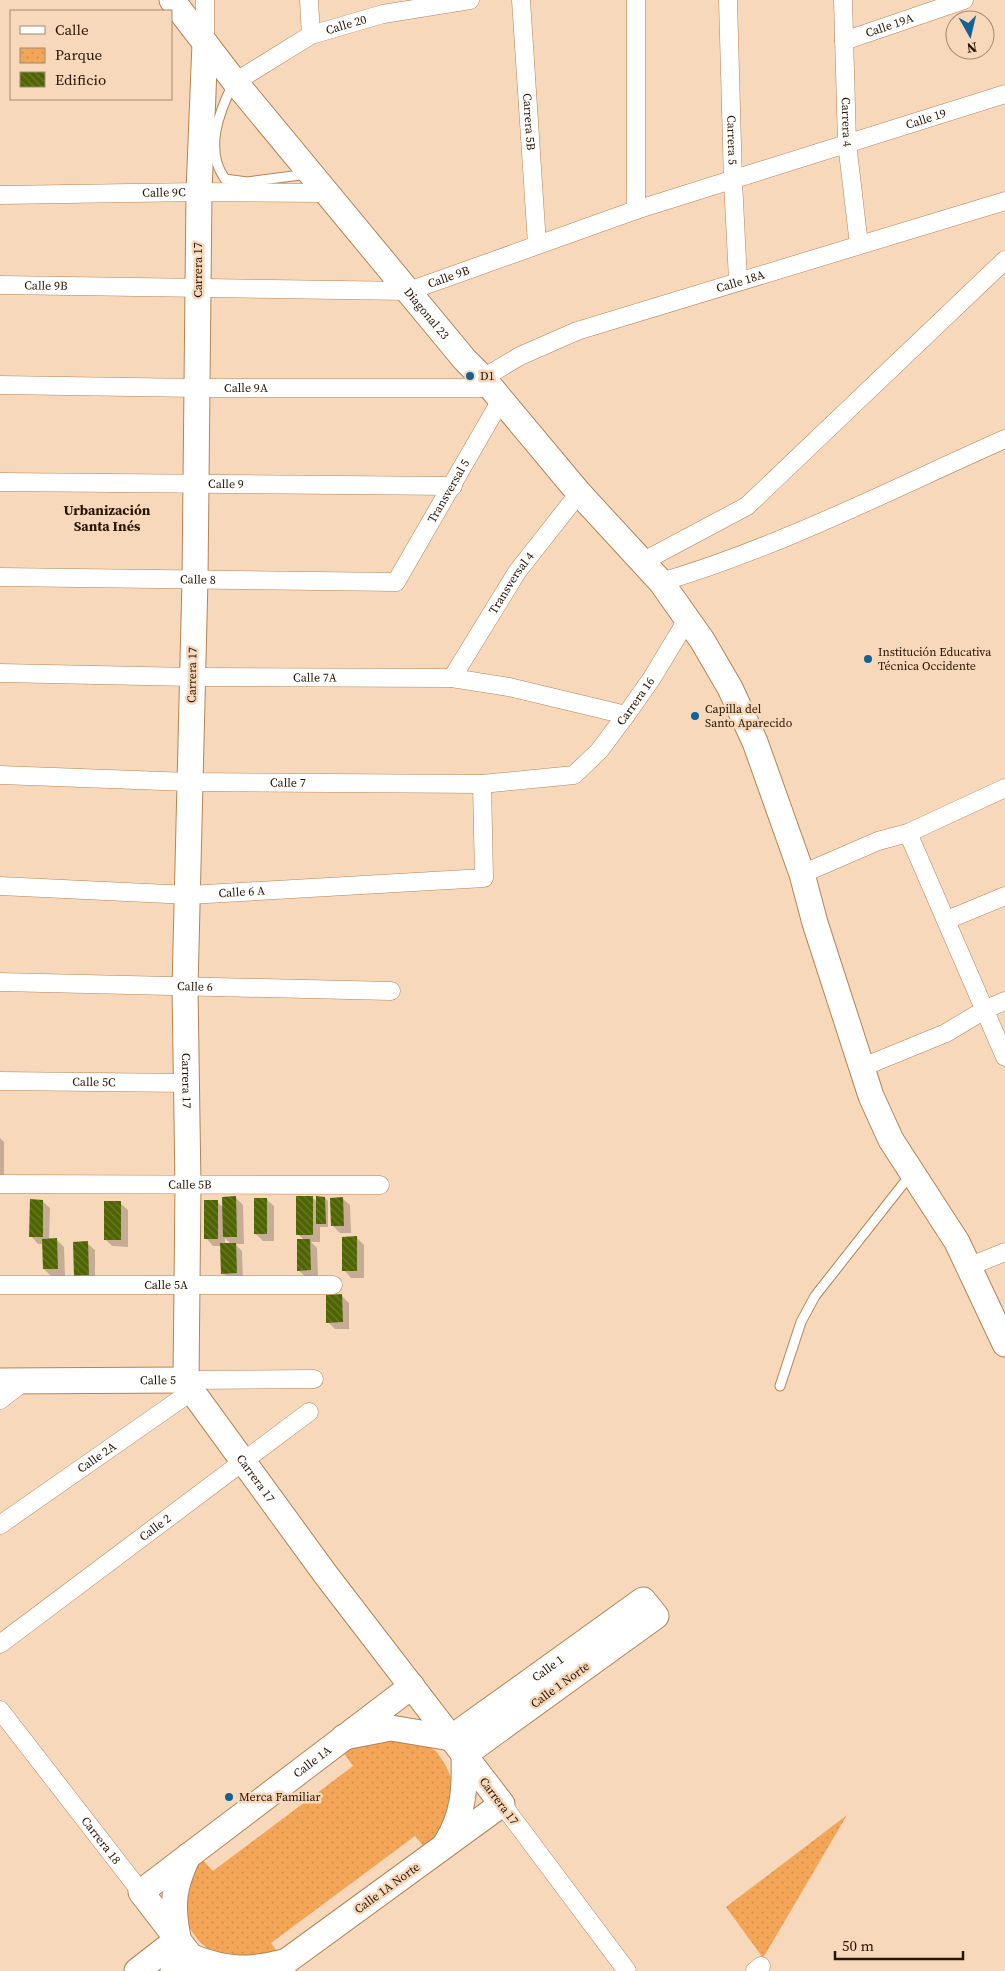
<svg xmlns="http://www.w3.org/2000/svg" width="1005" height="1971" font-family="'Source Serif 4',serif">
  <defs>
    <pattern id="park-dots" width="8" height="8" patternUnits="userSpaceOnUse" patternTransform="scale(1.25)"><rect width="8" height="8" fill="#f4a658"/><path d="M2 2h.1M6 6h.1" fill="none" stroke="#d18e4b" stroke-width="1.8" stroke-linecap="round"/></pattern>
    <pattern id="building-back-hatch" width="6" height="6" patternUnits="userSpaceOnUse" patternTransform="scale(1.25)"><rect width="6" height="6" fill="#4e6501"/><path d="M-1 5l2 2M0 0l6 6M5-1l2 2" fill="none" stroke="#6a7a2e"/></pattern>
  </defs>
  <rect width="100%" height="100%" fill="#f8d8bb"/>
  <path fill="url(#park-dots)" d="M 373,1736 L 424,1743 L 437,1752 L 446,1766 L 453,1782 L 449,1821 L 426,1849 L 415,1836 L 271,1943 L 281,1957 L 264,1963 L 212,1953 L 199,1941 L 188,1926 L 183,1889 L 201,1858 L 213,1871 L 353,1766 L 343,1752 Z
    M 847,1815 L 763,1958 L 726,1907 Z"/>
  <path fill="#0003" fill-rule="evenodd" d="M 0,1138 L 4,1142 L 4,1182 L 0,1182 Z
    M 312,1197 L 317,1202 L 325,1198 L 328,1201 L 328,1227 L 320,1227 L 320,1242 L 311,1242 L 317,1248 L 318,1277 L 306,1277 L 298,1270 L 304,1240 L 298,1234 Z
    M 236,1198 L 243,1205 L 244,1244 L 235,1244 L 242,1251 L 243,1280 L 230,1281 L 223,1273 L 222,1246 L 213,1246 L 206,1238 L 217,1202 L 223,1207 ZM 225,1238 L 231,1244 L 225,1244 Z
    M 342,1198 L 350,1205 L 351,1233 L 340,1233 L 333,1226 Z
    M 266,1199 L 274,1206 L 274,1241 L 263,1241 L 255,1233 Z
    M 42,1201 L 50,1208 L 49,1240 L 57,1240 L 64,1247 L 65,1276 L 51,1276 L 44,1269 L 43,1244 L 38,1244 L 31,1236 Z
    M 120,1203 L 128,1210 L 128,1247 L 112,1246 L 105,1239 Z
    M 357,1238 L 364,1245 L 364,1278 L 351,1278 L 344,1270 Z
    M 87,1243 L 95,1250 L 95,1282 L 83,1282 L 76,1275 Z
    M 342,1296 L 349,1303 L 349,1329 L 335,1329 L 328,1322 Z"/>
  <path fill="url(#building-back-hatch)" d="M 236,1196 L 237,1237 L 223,1237 L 222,1197 Z
    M 296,1196 L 313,1196 L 313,1235 L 296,1235 Z
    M 316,1196 L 325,1197 L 326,1224 L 316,1224 Z
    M 343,1197 L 344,1226 L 331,1226 L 330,1198 Z
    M 254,1198 L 267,1198 L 267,1234 L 254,1234 Z
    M 30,1199 L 43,1200 L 43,1237 L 29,1237 Z
    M 204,1200 L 218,1200 L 218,1239 L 204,1239 Z
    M 104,1201 L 121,1201 L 121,1240 L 104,1240 Z
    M 357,1236 L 357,1271 L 342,1271 L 342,1237 Z
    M 57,1238 L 58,1269 L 43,1269 L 42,1239 Z
    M 297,1239 L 310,1239 L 311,1270 L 297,1271 Z
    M 88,1241 L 89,1275 L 74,1276 L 73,1242 Z
    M 220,1243 L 236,1243 L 237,1273 L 221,1274 Z
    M 342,1294 L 343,1322 L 326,1323 L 326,1295 Z"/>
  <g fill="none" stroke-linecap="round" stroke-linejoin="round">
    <defs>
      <path id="lane" d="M 233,84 C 219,112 204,150 225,179 L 247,182 L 308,174
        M 780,1386 L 801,1322 L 815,1296 L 911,1174"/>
      <g id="street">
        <path d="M 309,0 L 311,35"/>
        <path id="s1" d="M 521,0 L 537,244"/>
        <path d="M 636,0 L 636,210"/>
        <path id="s2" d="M 728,0 L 733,181 L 738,280"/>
        <path id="s3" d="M 843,0 L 847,143 L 859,245"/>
        <path id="s4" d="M 844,41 L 964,0"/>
        <path d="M 205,43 L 205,0"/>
        <path id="s5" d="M 235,82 L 311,35 L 383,14 L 470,0"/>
        <path id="s6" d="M 0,195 L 199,192 L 327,193"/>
        <path id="s7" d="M 0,285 L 409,291 L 636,210 L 1005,94"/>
        <path id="s8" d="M 483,378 L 520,356 L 577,331 L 1005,201"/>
        <path id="s9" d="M 0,385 L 197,388 L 491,388"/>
        <path id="s10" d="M 0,482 L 453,486"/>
        <path d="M 642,562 L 747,506 L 1005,260"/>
        <path id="s11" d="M 0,577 L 396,582 L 501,400"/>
        <path d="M 661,582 C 780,547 892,489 1005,439"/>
        <path id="s12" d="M 0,673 L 192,677 L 452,678 L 509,687 L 626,715"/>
        <path id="s13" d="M 452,678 L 517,572 L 579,493"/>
        <path id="s14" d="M 0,775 L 190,782 L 482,784 L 574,775 L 599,751 L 626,715 L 652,678 L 687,620"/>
        <path d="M 908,833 L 1005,1057"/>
        <path d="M 802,874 L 878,841 L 908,833 L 1005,788"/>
        <path id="s15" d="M 0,886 L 189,895 L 484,878 L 482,784"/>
        <path d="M 947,920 L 1005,896"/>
        <path id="s16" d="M 0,982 L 391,991"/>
        <path d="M 863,1067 L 946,1033 L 986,1009 L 1005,1001"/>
        <path id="s17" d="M 0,1081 L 186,1083"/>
        <path id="s18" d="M 0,1184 L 380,1185"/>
        <path d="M 970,1266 L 1005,1252"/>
        <path id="s19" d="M 0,1285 L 333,1285"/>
        <path d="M 186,1380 L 314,1379"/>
        <path d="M 0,1400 L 26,1380"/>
        <path id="s20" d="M 0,1525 L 192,1391"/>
        <path id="s21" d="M 0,1644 L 309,1412"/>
        <path id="s22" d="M 0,1710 L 141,1892"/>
        <path d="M 502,1804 L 627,1971"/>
        <path d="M 755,1971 L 761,1966"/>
      </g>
      <g id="secondary">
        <path id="s23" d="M 172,0 L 235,82 L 465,360 L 483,378 L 579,493 L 661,582 L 702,640 L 730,688 L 755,742 L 802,874 L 815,923 L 871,1096 L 891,1140 L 957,1242 L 1005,1344"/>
        <path id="s24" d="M 205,43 L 199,192 L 195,579 L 185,988 L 188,1186 L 186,1380 L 192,1391 L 326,1575 L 502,1804 L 273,1971"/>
        <path id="s25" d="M 0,1381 L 186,1380"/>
        <path id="s26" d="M 344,1737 L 391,1728 L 451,1738 L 643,1600 L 656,1616 L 464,1755 C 465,1787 464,1815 446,1843"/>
        <path d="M 178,1937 C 171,1904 174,1886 188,1856"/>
        <path d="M 137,1971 L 178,1939"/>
        <path d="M 173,1971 L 192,1957 C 228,1971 250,1971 287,1961"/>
        <path id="s27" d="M 202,1971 L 141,1892 L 412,1686"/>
      </g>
    </defs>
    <use href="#lane" stroke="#b58454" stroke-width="11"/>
    <use href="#street" stroke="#b58454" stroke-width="19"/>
    <use href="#secondary" stroke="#b58454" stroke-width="27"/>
    <use href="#lane" stroke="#fff" stroke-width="9"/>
    <use href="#street" stroke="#fff" stroke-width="18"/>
    <use href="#secondary" stroke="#fff" stroke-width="25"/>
  </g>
  <g fill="#146295" stroke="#f8d8bb" stroke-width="2">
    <circle cx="470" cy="376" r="5"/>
    <circle cx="868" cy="659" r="5"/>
    <circle cx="695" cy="716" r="5"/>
    <circle cx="229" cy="1797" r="5"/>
  </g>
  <g text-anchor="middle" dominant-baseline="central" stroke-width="5" stroke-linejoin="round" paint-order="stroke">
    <g font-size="12" fill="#271402" stroke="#f8d8bb">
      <text stroke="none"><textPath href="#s5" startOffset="126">Calle 20</textPath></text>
      <text stroke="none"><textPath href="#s4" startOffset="48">Calle 19A</textPath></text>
      <text stroke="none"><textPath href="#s7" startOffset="954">Calle 19</textPath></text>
      <text stroke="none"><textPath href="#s1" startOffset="122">Carrera 5B</textPath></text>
      <text stroke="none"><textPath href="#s3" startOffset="122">Carrera 4</textPath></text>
      <text stroke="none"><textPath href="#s2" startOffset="140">Carrera 5</textPath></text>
      <text stroke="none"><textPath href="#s6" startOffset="164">Calle 9C</textPath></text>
      <text transform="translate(198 270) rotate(-90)">Carrera 17</text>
      <text stroke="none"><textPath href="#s7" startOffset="451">Calle 9B</textPath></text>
      <text stroke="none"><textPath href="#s8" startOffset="276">Calle 18A</textPath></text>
      <text stroke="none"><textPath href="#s7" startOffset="46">Calle 9B</textPath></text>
      <text stroke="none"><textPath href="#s23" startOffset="404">Diagonal 23</textPath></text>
      <text stroke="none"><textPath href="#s9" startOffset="246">Calle 9A</textPath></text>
      <text stroke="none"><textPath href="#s10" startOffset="226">Calle 9</textPath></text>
      <text stroke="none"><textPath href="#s11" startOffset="501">Transversal 5</textPath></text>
      <text stroke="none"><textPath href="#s11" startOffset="198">Calle 8</textPath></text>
      <text stroke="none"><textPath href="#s13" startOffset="112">Transversal 4</textPath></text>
      <text transform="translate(192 675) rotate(-89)">Carrera 17</text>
      <text stroke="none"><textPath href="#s12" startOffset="315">Calle 7A</textPath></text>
      <text stroke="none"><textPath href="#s14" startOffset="671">Carrera 16</textPath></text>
      <text stroke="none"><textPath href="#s14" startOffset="288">Calle 7</textPath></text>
      <text stroke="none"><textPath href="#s15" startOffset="242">Calle 6 A</textPath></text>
      <text stroke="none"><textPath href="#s16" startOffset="195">Calle 6</textPath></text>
      <text stroke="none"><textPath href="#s24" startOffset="1038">Carrera 17</textPath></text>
      <text stroke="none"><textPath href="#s17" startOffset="94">Calle 5C</textPath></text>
      <text stroke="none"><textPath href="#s18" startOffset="190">Calle 5B</textPath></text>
      <text stroke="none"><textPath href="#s19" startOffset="166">Calle 5A</textPath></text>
      <text stroke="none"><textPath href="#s25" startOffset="158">Calle 5</textPath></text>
      <text stroke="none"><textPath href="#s20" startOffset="118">Calle 2A</textPath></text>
      <text stroke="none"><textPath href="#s24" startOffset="1458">Carrera 17</textPath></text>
      <text stroke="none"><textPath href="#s21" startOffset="194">Calle 2</textPath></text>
      <text stroke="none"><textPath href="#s26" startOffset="228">Calle 1</textPath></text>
      <text transform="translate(560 1685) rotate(-36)">Calle 1 Norte</text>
      <text stroke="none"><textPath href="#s27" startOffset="315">Calle 1A</textPath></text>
      <text transform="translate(499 1801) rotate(53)">Carrera 17</text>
      <text stroke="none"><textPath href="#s22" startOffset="165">Carrera 18</textPath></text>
      <text transform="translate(387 1888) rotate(-36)">Calle 1A Norte</text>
    </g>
    <g font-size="12" fill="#271402" stroke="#f8d8bb" text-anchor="start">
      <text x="480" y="376">D1</text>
      <text x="878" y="652">Institución Educativa<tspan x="878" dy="14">Técnica Occidente</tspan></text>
      <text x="705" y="709">Capilla del<tspan x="705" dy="14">Santo Aparecido</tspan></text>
      <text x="239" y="1797">Merca Familiar</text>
    </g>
    <g font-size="14" font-weight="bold" fill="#271402" stroke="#f8d8bb">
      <text x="107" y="510">Urbanización<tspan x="107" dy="16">Santa Inés</tspan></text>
    </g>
  </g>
  <rect x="10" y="10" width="162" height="90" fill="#f8d8bb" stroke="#a48a71"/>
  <rect x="20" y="26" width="25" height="8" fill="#ffffff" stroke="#a48a71"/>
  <text x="55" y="35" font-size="15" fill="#271402">Calle</text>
  <rect x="20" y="48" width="25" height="15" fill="url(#park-dots)" stroke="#a48a71"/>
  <text x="55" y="60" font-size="15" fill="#271402">Parque</text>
  <rect x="20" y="72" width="25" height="15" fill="url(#building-back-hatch)" stroke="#a48a71"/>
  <text x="55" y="85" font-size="15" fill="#271402">Edificio</text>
  <g transform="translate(970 35) rotate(172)"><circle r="24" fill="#f8d8bb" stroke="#a48a71"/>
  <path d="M0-4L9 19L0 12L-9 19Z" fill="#146295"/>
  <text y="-8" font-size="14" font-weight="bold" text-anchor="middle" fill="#271402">N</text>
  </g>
  <path d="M835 1951v8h128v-8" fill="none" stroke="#271402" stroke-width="2.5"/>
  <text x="842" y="1951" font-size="15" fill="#271402" stroke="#f8d8bb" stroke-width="4" paint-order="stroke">50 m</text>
</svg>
